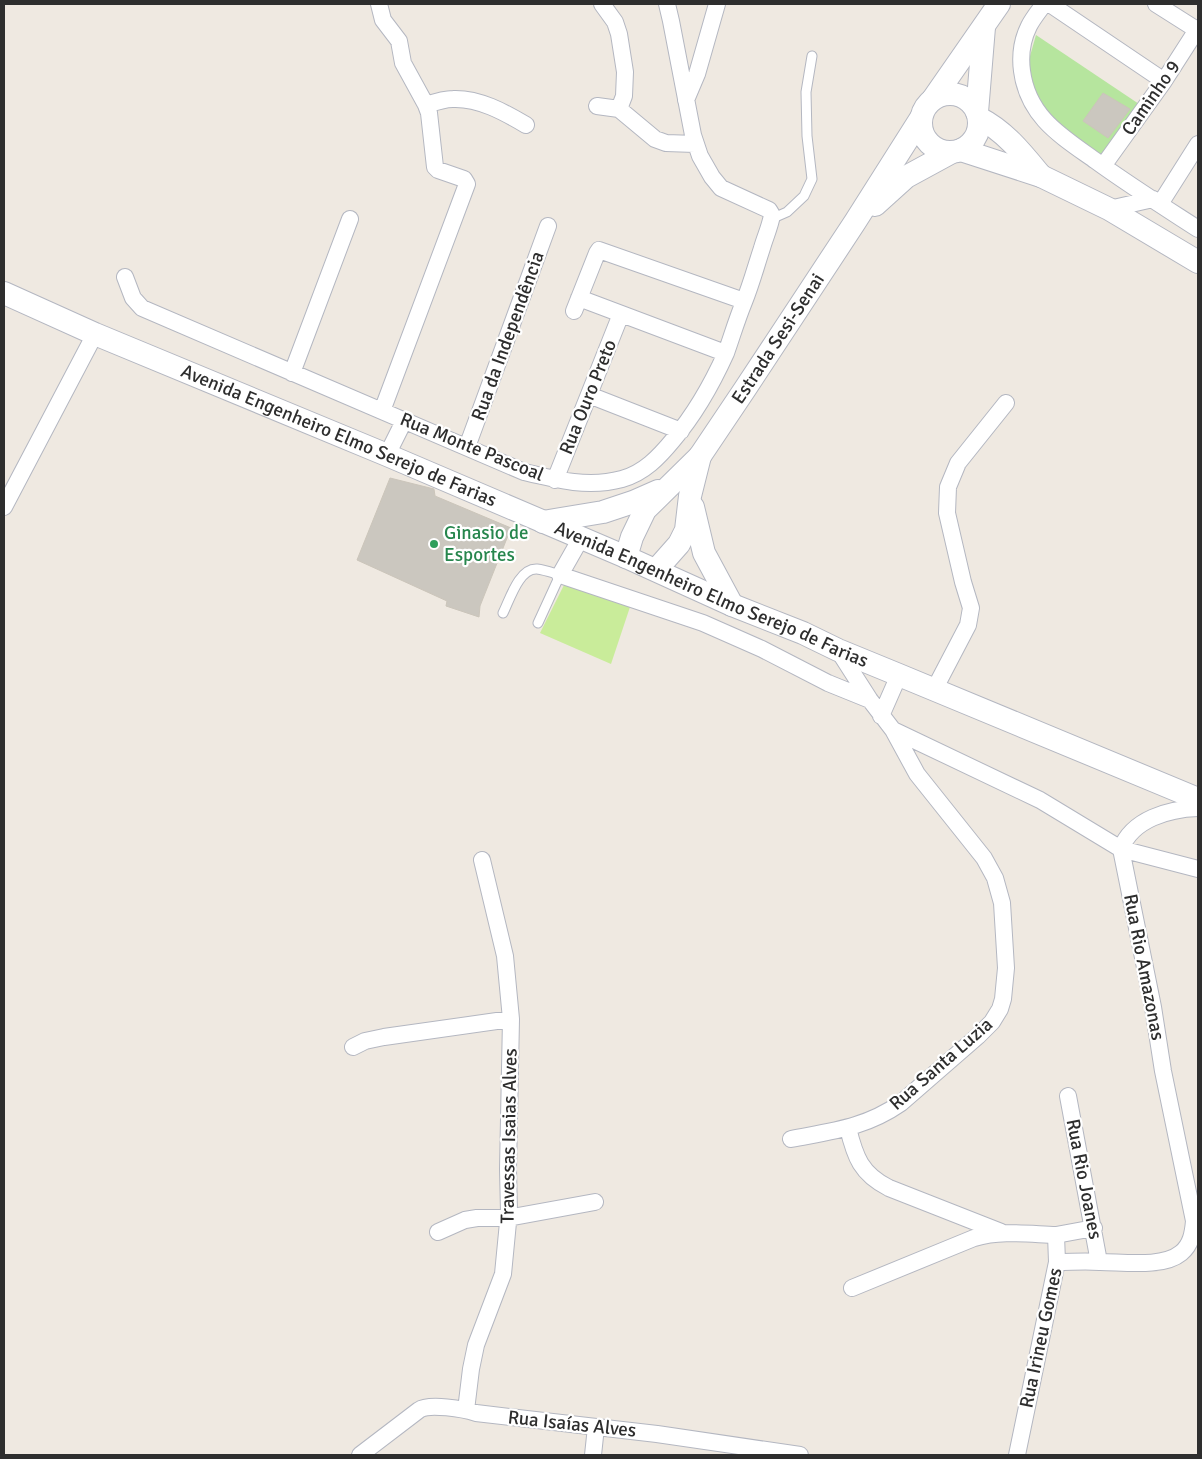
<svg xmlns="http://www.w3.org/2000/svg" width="1202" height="1459" font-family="Signika,sans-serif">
  <rect width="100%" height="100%" fill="#efe9e1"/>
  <path fill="#b6e59e" d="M 1036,35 L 1139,104 L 1103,160 L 1057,133 L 1035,102 L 1028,63 Z"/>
  <path fill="#c9ec9a" d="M 566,581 L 630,607 L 611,664 L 540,633 Z"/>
  <path fill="#cbc7bf" stroke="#cbc5ba" d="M 1103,93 L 1130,109 L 1108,138 L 1083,121 Z
    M 390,478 L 434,489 L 435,496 L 511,528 L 480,606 L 479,617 L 446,606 L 447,601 L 357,560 Z"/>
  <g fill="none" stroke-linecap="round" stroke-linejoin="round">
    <defs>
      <path id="lane" d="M 771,219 L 787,212 L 804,196 L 812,179 L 807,136 L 806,92 L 812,56
        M 503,613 C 510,599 519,568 537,569 C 545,570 553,573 560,575 L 538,623"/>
      <path id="street" d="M 379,4 L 383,20 L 399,41 L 403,63 L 426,105 L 429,113 L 435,167 L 438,170 L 464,179 L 467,184 L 382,411
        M 602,4 L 615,22 L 619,34 L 625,72 L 624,96 L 619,109
        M 1044,4 C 1039,11 1033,18 1029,26 C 1022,40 1020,56 1022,71 C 1028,117 1061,136 1096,161 C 1129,185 1164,207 1198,229
        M 1050,4 L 1164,81
        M 1156,4 L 1197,30
        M 686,100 L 697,74 L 717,4
        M 426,105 C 435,102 444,99 453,99 C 479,98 504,112 526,125
        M 597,106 L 619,109 L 655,139 L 666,143 L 695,144
        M 1103,166 L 1164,81 L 1198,28
        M 1160,204 L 1198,144
        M 1109,209 L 1153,199
        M 125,277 L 133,298 L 142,308 L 524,472 C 557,480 589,488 622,479 C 644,473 659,457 673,440 C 695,414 712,384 726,353 C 732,336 737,319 744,302 C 751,285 756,266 762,248 C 765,237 770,227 772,215 L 769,210 L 721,188 L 712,177 L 700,156 L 693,135 L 671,21 L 667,4
        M 579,298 L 725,353
        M 574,311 L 597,253 L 599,250 L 744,301
        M 292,373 L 350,219
        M 589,395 L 681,431
        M 467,447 L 548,226
        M 387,455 L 404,421
        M 555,480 L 621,314
        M 4,507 L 95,334
        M 581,538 L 560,575 L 703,623 L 762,649 L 828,683 L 870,700
        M 934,690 L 968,625 L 971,608 L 963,582 L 947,513 L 948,487 L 958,463 L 1006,403
        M 881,716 L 899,675
        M 893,730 L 1040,800 L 1121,849 L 1198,869
        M 1121,849 C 1132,819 1169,809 1198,808
        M 353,1047 L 365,1041 L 384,1037 L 511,1019
        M 1068,1096 L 1099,1262
        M 848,1128 C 855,1157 861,1174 889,1188 L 1001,1232
        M 791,1139 C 832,1131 865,1128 901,1103 L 978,1036 L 992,1022 L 1000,1009 L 1003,999 L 1006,968 L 1002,903 L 995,878 L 984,858 L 917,774 L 893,730 L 870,700 L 838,650
        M 438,1232 L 465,1220 L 477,1218 L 508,1218 L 595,1202
        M 1056,1235 L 1094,1228
        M 1057,1262 C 1072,1262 1086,1261 1100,1262 C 1123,1262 1163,1268 1181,1253 C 1191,1245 1193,1233 1194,1221 L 1163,1071 L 1153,1007 L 1121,849
        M 852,1288 L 974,1238 C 1001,1230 1028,1234 1056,1235 L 1057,1262 L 1017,1455
        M 466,1410 L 471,1369 L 476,1345 L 503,1274 L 509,1212 L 508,1169 L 511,1019 L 505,956 L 482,860
        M 360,1455 L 419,1410 C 429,1403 464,1409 476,1413 L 657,1434 L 800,1455
        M 593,1455 L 596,1427"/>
      <g id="secondary">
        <circle cx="950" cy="123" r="29"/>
        <path d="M 933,99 L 999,4"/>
        <path d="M 977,112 L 984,27"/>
        <path d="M 979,118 C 1005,131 1023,154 1041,176"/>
        <path d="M 961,150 L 1041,176 L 1109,209 L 1198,262"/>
        <path d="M 875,205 L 906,177 L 952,152"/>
        <path id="s1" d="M 4,293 L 95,334 L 387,455 L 626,557 L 732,605 L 803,633 L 838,650 L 899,675 L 1198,799"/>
        <path d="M 693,507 L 704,553 L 732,605"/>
        <path d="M 543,522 L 603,512 L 633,502 L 658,491"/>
        <path id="s2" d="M 626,557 L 632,537 L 645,510 L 700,456 L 745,389 L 855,222 L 921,118"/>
        <path d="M 656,570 L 679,544 L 686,530 L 690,496 L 700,456"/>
      </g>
    </defs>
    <use href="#lane" stroke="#b4b7c1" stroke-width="11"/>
    <use href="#street" stroke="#b4b7c1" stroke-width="18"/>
    <use href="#secondary" stroke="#b4b7c1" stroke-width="24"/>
    <use href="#lane" stroke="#fff" stroke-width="9"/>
    <use href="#street" stroke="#fff" stroke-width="16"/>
    <use href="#secondary" stroke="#fff" stroke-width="22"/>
  </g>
  <circle fill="#2e9e5b" stroke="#fff" stroke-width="2" cx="434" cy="544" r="5"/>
  <g text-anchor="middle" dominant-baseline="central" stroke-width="4.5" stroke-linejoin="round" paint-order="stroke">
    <g font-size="19" fill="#2e2e2e" stroke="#fff">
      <text transform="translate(1151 98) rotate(-55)">Caminho 9</text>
      <text transform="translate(508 336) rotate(-70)">Rua da Independência</text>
      <text stroke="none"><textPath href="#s2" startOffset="269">Estrada Sesi-Senai</textPath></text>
      <text transform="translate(588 397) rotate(-68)">Rua Ouro Preto</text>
      <text stroke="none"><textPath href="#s1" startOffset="364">Avenida Engenheiro Elmo Serejo de Farias</textPath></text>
      <text transform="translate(472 447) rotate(22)">Rua Monte Pascoal</text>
      <text stroke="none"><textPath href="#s1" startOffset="769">Avenida Engenheiro Elmo Serejo de Farias</textPath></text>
      <text transform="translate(1144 967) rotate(79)">Rua Rio Amazonas</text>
      <text transform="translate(941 1064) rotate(-41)">Rua Santa Luzia</text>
      <text transform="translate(509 1136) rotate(-89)">Travessas Isaias Alves</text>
      <text transform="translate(1084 1179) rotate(79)">Rua Rio Joanes</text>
      <text transform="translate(1041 1338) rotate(-78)">Rua Irineu Gomes</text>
      <text transform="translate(572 1424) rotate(6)">Rua Isaías Alves</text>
    </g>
    <g font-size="19" fill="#27864d" stroke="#fff" text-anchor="start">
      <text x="444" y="533">Ginasio de<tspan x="444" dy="22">Esportes</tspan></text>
    </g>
  </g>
  <rect width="1202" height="1459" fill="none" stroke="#2e2e2e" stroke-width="10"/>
</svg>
